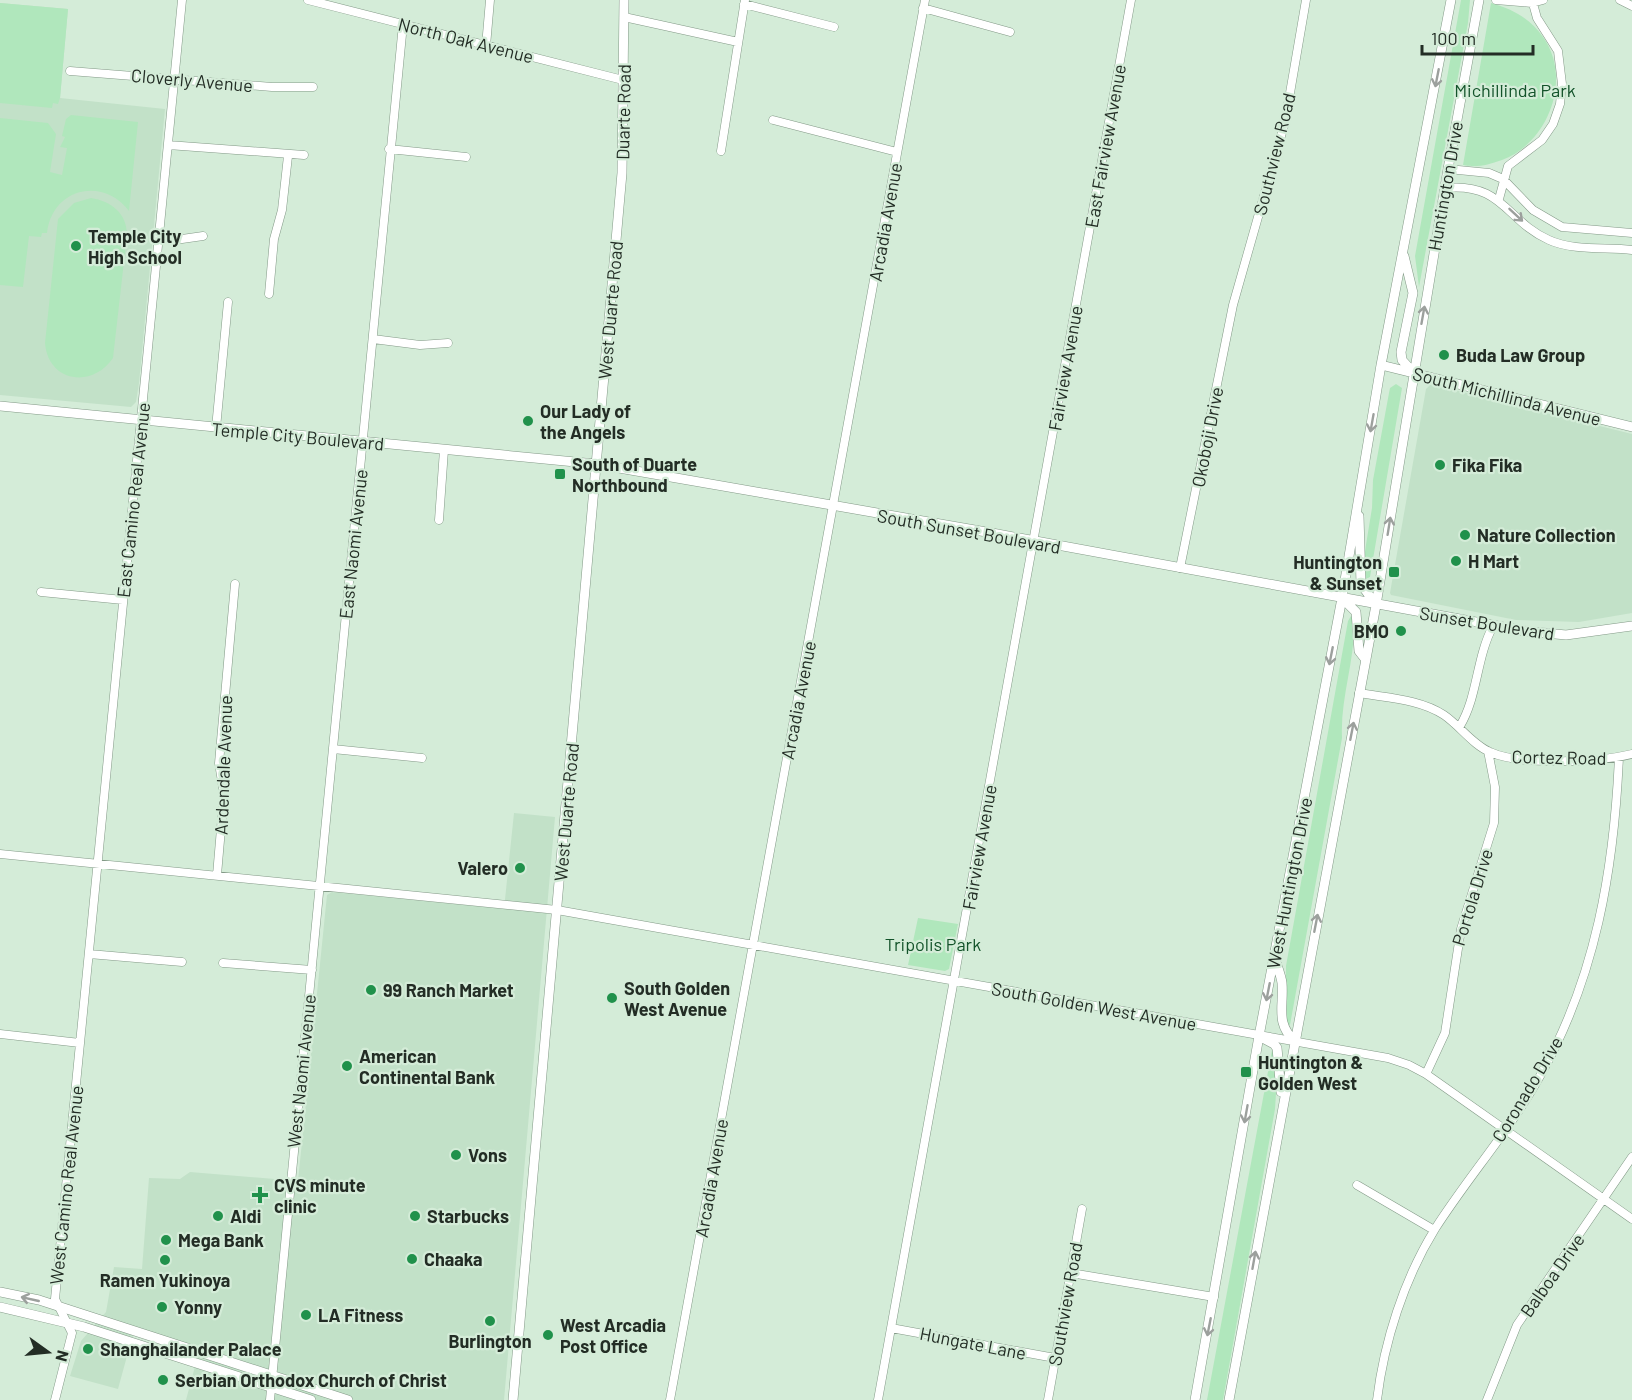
<svg xmlns="http://www.w3.org/2000/svg" width="1632" height="1400" font-family="Barlow,sans-serif">
  <rect width="100%" height="100%" fill="#d4ecd8"/>
  <path fill="#c2e1c8" d="M 0,3 L 68,9 L 60,98 L 165,109 L 139,383 L 136,402 L 131,407 L 0,395 Z
    M 1431,384 L 1632,434 L 1632,613 L 1579,622 L 1516,620 L 1391,595 L 1390,593 L 1426,389 Z
    M 514,813 L 555,817 L 504,1400 L 186,1400 L 200,1348 L 135,1327 L 118,1389 L 70,1376 L 81,1341 L 106,1312 L 114,1267 L 142,1269 L 149,1178 L 180,1179 L 190,1172 L 298,1181 L 327,895 L 332,892 L 504,909 Z"/>
  <path fill="#b0e7bc" d="M 1461,0 L 1470,0 L 1468,23 L 1419,287 L 1415,256 Z
    M 0,3 L 68,9 L 60,98 L 58,104 L 53,103 L 52,108 L 0,103 Z
    M 1491,3 C 1512,9 1530,18 1543,37 C 1573,79 1548,143 1502,160 C 1487,165 1478,168 1463,165 Z
    M 71,115 L 138,122 L 129,211 C 103,176 52,188 47,233 L 42,233 L 41,237 L 29,236 L 23,287 L 0,285 L 0,118 L 48,123 L 56,134 L 50,172 L 62,175 L 67,148 L 60,147 L 65,137 L 62,136 L 66,119 Z
    M 91,198 C 111,201 127,213 127,235 L 113,358 C 92,389 48,382 45,343 L 58,219 L 74,203 Z
    M 1396,384 L 1402,388 L 1370,577 L 1366,579 L 1363,563 L 1372,508 L 1373,480 L 1389,393 L 1390,388 Z
    M 1351,616 L 1354,618 C 1356,659 1340,697 1342,738 L 1290,1025 L 1286,1025 L 1286,966 L 1348,621 Z
    M 918,918 L 958,924 L 949,969 L 945,971 L 908,965 Z
    M 1272,1050 L 1274,1050 L 1277,1078 L 1275,1109 L 1223,1400 L 1207,1400 Z"/>
  <g fill="none" stroke-linecap="round" stroke-linejoin="round">
    <defs>
      <path id="minor" d="M 308,0 L 623,80
        M 1496,0 L 1532,3 L 1543,0
        M 1620,0 L 1632,6
        M 744,4 L 834,27
        M 923,8 L 1010,32
        M 624,17 L 738,42
        M 486,46 L 490,0
        M 70,71 L 272,87 L 313,87
        M 773,120 L 897,152
        M 168,145 L 304,155
        M 389,149 L 466,157
        M 721,151 L 745,0
        M 1448,169 L 1489,173 L 1503,179 L 1533,210 L 1562,227 L 1632,233
        M 1445,188 C 1503,182 1506,221 1549,240 C 1573,251 1606,247 1632,250
        M 1499,199 L 1508,166 L 1542,140 L 1553,124 L 1560,104 L 1562,84 L 1558,51 L 1537,18 L 1532,0
        M 159,237 L 182,239 L 203,236
        M 269,294 L 274,239 L 282,210 L 288,156
        M 373,339 L 420,345 L 448,343
        M 216,428 L 228,302
        M 439,520 L 444,450
        M 1180,568 L 1233,305 L 1285,122 L 1306,0
        M 41,592 L 123,600
        M 1359,693 C 1387,698 1420,699 1444,715 C 1460,726 1473,745 1490,752 C 1521,766 1599,762 1632,754
        M 1460,726 C 1478,696 1476,658 1493,626
        M 333,749 L 422,758
        M 0,854 L 557,910 L 1388,1058 L 1409,1065 L 1426,1074 L 1632,1219
        M 217,875 L 224,794 L 219,763 L 235,584
        M 89,954 L 182,962
        M 223,963 L 312,970
        M 0,1034 L 80,1043
        M 1426,1074 L 1445,1033 L 1461,929 L 1494,823 L 1495,787 L 1488,751
        M 1357,1185 L 1434,1230
        M 1071,1273 L 1214,1297
        M 891,1328 L 1055,1358
        M 55,1400 L 72,1333 L 55,1299 L 182,0
        M 270,1400 L 403,24
        M 670,1400 L 925,0
        M 878,1400 L 1131,0
        M 1048,1400 L 1082,1209
        M 1377,1400 C 1384,1342 1404,1279 1435,1229 C 1468,1177 1510,1130 1540,1076 C 1596,977 1614,869 1619,757
        M 1487,1400 L 1517,1325 L 1632,1157"/>
      <path id="major" d="M 1404,256 L 1413,293 L 1401,352 L 1402,360 L 1412,371
        M 1381,365 L 1632,427
        M 0,406 L 596,464 L 992,533 L 1525,631 L 1566,635 L 1632,626
        M 1359,516 L 1361,584 L 1376,605
        M 1342,598 L 1356,612 L 1359,651 L 1366,660
        M 1275,959 C 1277,966 1281,975 1282,983 C 1284,1008 1275,1022 1295,1042
        M 1259,1036 L 1274,1044 L 1277,1048 L 1281,1092
        M 0,1292 L 39,1300 L 348,1400
        M 0,1307 L 84,1327 L 311,1400
        M 513,1400 L 622,173 L 624,0
        M 1195,1400 L 1259,1036 L 1342,598 L 1381,365 L 1451,0
        M 1229,1400 L 1376,605 L 1448,169 L 1479,0"/>
    </defs>
    <use href="#minor" stroke="#839987" stroke-width="9"/>
    <use href="#major" stroke="#839987" stroke-width="10"/>
    <use href="#minor" stroke="#fff" stroke-width="8"/>
    <use href="#major" stroke="#fff" stroke-width="9"/>
  </g>
  <defs><path id="oneway-shaft" d="M-6 0H5M1.5-3L5.5 0L1.5 3" fill="none" stroke-width="1.6" stroke-linecap="round" stroke-linejoin="round" transform="scale(1.5)"/></defs>
  <g stroke="#9ca09d">
    <use href="#oneway-shaft" transform="translate(1437 78) rotate(101)"/>
    <use href="#oneway-shaft" transform="translate(1516 215) rotate(43)"/>
    <use href="#oneway-shaft" transform="translate(1423 315) rotate(-80)"/>
    <use href="#oneway-shaft" transform="translate(1372 423) rotate(100)"/>
    <use href="#oneway-shaft" transform="translate(1389 526) rotate(-81)"/>
    <use href="#oneway-shaft" transform="translate(1331 656) rotate(101)"/>
    <use href="#oneway-shaft" transform="translate(1352 731) rotate(-79)"/>
    <use href="#oneway-shaft" transform="translate(1316 923) rotate(-79)"/>
    <use href="#oneway-shaft" transform="translate(1268 992) rotate(101)"/>
    <use href="#oneway-shaft" transform="translate(1246 1114) rotate(100)"/>
    <use href="#oneway-shaft" transform="translate(1254 1260) rotate(-80)"/>
    <use href="#oneway-shaft" transform="translate(30 1299) rotate(-167)"/>
    <use href="#oneway-shaft" transform="translate(1209 1327) rotate(101)"/>
  </g>
  <g fill="#20914b" stroke="#d4ecd8" stroke-width="2">
    <circle cx="76" cy="246" r="6"/>
    <circle cx="1444" cy="355" r="6"/>
    <circle cx="528" cy="421" r="6"/>
    <circle cx="1440" cy="465" r="6"/>
    <rect x="554" y="468" width="12" height="12" rx="3"/>
    <circle cx="1465" cy="535" r="6"/>
    <circle cx="1456" cy="561" r="6"/>
    <rect x="1388" y="566" width="12" height="12" rx="3"/>
    <circle cx="1401" cy="631" r="6"/>
    <circle cx="520" cy="868" r="6"/>
    <circle cx="371" cy="990" r="6"/>
    <circle cx="612" cy="998" r="6"/>
    <circle cx="347" cy="1066" r="6"/>
    <rect x="1240" y="1066" width="12" height="12" rx="3"/>
    <circle cx="456" cy="1155" r="6"/>
    <path d="M257 1186h6v6h6v6h-6v6h-6v-6h-6v-6h6z"/>
    <circle cx="218" cy="1216" r="6"/>
    <circle cx="415" cy="1216" r="6"/>
    <circle cx="166" cy="1240" r="6"/>
    <circle cx="412" cy="1259" r="6"/>
    <circle cx="165" cy="1260" r="6"/>
    <circle cx="162" cy="1307" r="6"/>
    <circle cx="306" cy="1315" r="6"/>
    <circle cx="490" cy="1321" r="6"/>
    <circle cx="548" cy="1335" r="6"/>
    <circle cx="88" cy="1349" r="6"/>
    <circle cx="163" cy="1380" r="6"/>
  </g>
  <g text-anchor="middle" dominant-baseline="central" stroke-width="4.5" stroke-linejoin="round" paint-order="stroke">
    <g font-size="18" fill="#232d25" stroke="#d4ecd8">
      <text transform="translate(466 40) rotate(14)">North Oak Avenue</text>
      <text transform="translate(192 80) rotate(5)">Cloverly Avenue</text>
      <text transform="translate(623 112) rotate(-89)">Duarte Road</text>
      <text transform="translate(1105 146) rotate(-80)">East Fairview Avenue</text>
      <text transform="translate(1274 154) rotate(-76)">Southview Road</text>
      <text transform="translate(1445 186) rotate(-80)">Huntington Drive</text>
      <text transform="translate(885 222) rotate(-80)">Arcadia Avenue</text>
      <text transform="translate(610 310) rotate(-85)">West Duarte Road</text>
      <text transform="translate(1065 368) rotate(-80)">Fairview Avenue</text>
      <text transform="translate(1507 396) rotate(14)">South Michillinda Avenue</text>
      <text transform="translate(298 436) rotate(5)">Temple City Boulevard</text>
      <text transform="translate(1207 437) rotate(-79)">Okoboji Drive</text>
      <text transform="translate(133 500) rotate(-84)">East Camino Real Avenue</text>
      <text transform="translate(969 531) rotate(10)">South Sunset Boulevard</text>
      <text transform="translate(353 544) rotate(-84)">East Naomi Avenue</text>
      <text transform="translate(1487 623) rotate(9)">Sunset Boulevard</text>
      <text transform="translate(798 700) rotate(-79)">Arcadia Avenue</text>
      <text transform="translate(1559 757) rotate(1)">Cortez Road</text>
      <text transform="translate(223 765) rotate(-88)">Ardendale Avenue</text>
      <text transform="translate(566 812) rotate(-85)">West Duarte Road</text>
      <text transform="translate(979 847) rotate(-80)">Fairview Avenue</text>
      <text transform="translate(1289 883) rotate(-79)">West Huntington Drive</text>
      <text transform="translate(1472 897) rotate(-73)">Portola Drive</text>
      <text transform="translate(1094 1006) rotate(10)">South Golden West Avenue</text>
      <text transform="translate(301 1071) rotate(-84)">West Naomi Avenue</text>
      <text transform="translate(1527 1089) rotate(-59)">Coronado Drive</text>
      <text transform="translate(711 1178) rotate(-80)">Arcadia Avenue</text>
      <text transform="translate(66 1185) rotate(-84)">West Camino Real Avenue</text>
      <text transform="translate(1552 1275) rotate(-55)">Balboa Drive</text>
      <text transform="translate(1065 1304) rotate(-80)">Southview Road</text>
      <text transform="translate(973 1343) rotate(11)">Hungate Lane</text>
    </g>
    <g font-size="18" fill="#13532a" stroke="#d4ecd8">
      <text x="1515" y="90">Michillinda Park</text>
      <text x="933" y="944">Tripolis Park</text>
    </g>
    <g font-size="18" font-weight="bold" fill="#232d25" stroke="#d4ecd8" text-anchor="start">
      <text x="88" y="236">Temple City<tspan x="88" dy="21">High School</tspan></text>
      <text x="1456" y="355">Buda Law Group</text>
      <text x="540" y="411">Our Lady of<tspan x="540" dy="21">the Angels</tspan></text>
      <text x="572" y="464">South of Duarte<tspan x="572" dy="21">Northbound</tspan></text>
      <text x="1452" y="465">Fika Fika</text>
      <text x="1477" y="535">Nature Collection</text>
      <text x="1468" y="561">H Mart</text>
      <text x="1382" y="562" text-anchor="end">Huntington<tspan x="1382" dy="21">&amp; Sunset</tspan></text>
      <text x="1389" y="631" text-anchor="end">BMO</text>
      <text x="508" y="868" text-anchor="end">Valero</text>
      <text x="624" y="988">South Golden<tspan x="624" dy="21">West Avenue</tspan></text>
      <text x="383" y="990">99 Ranch Market</text>
      <text x="359" y="1056">American<tspan x="359" dy="21">Continental Bank</tspan></text>
      <text x="1258" y="1062">Huntington &amp;<tspan x="1258" dy="21">Golden West</tspan></text>
      <text x="468" y="1155">Vons</text>
      <text x="274" y="1185">CVS minute<tspan x="274" dy="21">clinic</tspan></text>
      <text x="230" y="1216">Aldi</text>
      <text x="427" y="1216">Starbucks</text>
      <text x="178" y="1240">Mega Bank</text>
      <text x="424" y="1259">Chaaka</text>
      <text x="165" y="1280" text-anchor="middle">Ramen Yukinoya</text>
      <text x="174" y="1307">Yonny</text>
      <text x="318" y="1315">LA Fitness</text>
      <text x="560" y="1325">West Arcadia<tspan x="560" dy="21">Post Office</tspan></text>
      <text x="490" y="1341" text-anchor="middle">Burlington</text>
      <text x="100" y="1349">Shanghailander Palace</text>
      <text x="175" y="1380">Serbian Orthodox Church of Christ</text>
    </g>
  </g>
  <g transform="translate(48 1352) rotate(105)" stroke="#d4ecd8" stroke-width="4.5" paint-order="stroke">
  <path d="M0-4.5L10 22L0 15L-10 22Z" fill="#232d25"/>
  <text y="-9" font-size="16" font-weight="bold" text-anchor="middle" fill="#232d25">N</text>
  </g>
  <path d="M1422 45v9h111v-9" fill="none" stroke="#232d25" stroke-width="3"/>
  <text x="1431" y="45" font-size="18" fill="#232d25" stroke="#d4ecd8" stroke-width="4.5" paint-order="stroke">100 m</text>
</svg>
